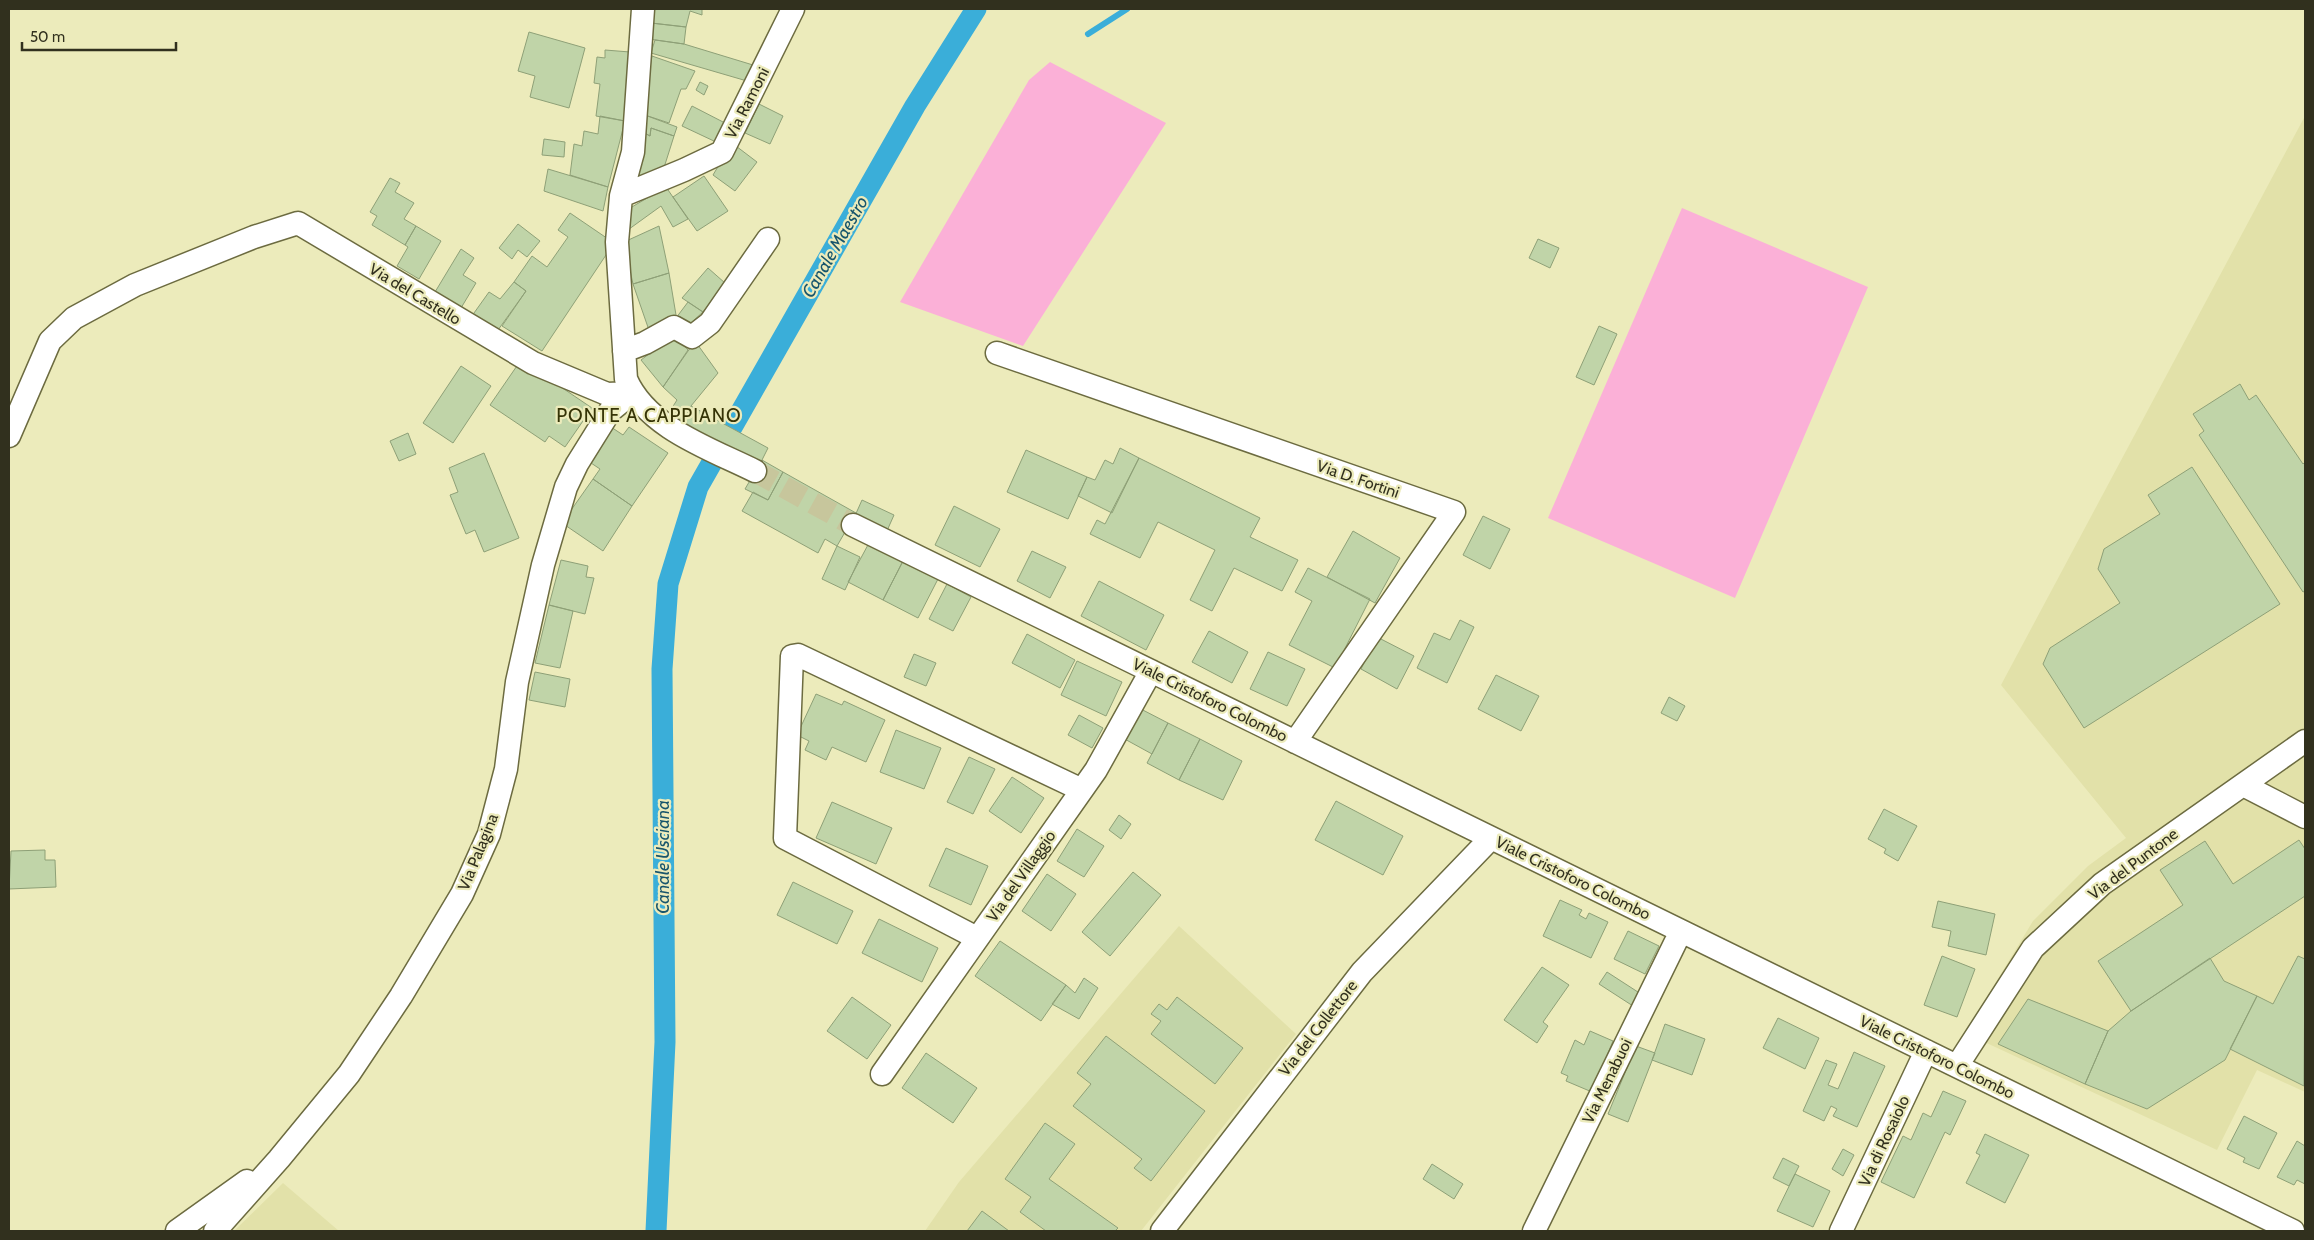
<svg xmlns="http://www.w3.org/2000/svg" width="2314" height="1240" font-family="Cabin,sans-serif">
  <rect width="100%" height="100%" fill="#ecebbb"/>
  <path fill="#e2e1a9" d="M 2305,116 L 2305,1092 L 2257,1070 L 2217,1150 L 1965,1033 L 2033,921 L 2088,866 L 2126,838 L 2001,685 Z
    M 1179,926 L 1296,1034 L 1141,1231 L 925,1231 L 959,1182 Z
    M 283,1183 L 339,1231 L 234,1231 Z"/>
  <path fill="#fbb0d7" d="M 1050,62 L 1166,123 L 1023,346 L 900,302 L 1029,80 Z
    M 1682,208 L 1868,287 L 1735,598 L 1548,518 Z"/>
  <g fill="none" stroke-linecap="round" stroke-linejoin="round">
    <path stroke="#3aaed9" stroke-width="6" d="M 1088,34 L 1127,9"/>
    <path stroke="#3aaed9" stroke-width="21" d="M 656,1231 L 665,1042 L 662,669 L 668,584 L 698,487 L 915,106 L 976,9"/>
  </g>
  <path fill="#c0d4a8" stroke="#8ea077" d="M 652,9 L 702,9 L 702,15 L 690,11 L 686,27 L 651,23 Z
    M 651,23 L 686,27 L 684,44 L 649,39 Z
    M 529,32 L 585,48 L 569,108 L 530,97 L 535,76 L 518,71 Z
    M 655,40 L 684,44 L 753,65 L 747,81 L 651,53 Z
    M 605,50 L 630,52 L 625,121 L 596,116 L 600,84 L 594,83 L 597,57 L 605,58 Z
    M 652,56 L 695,71 L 686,89 L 681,89 L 669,123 L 642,114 Z
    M 700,82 L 708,86 L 704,95 L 696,90 Z
    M 759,104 L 783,116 L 770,144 L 745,133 Z
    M 692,106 L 725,123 L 716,142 L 682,126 Z
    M 642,114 L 677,127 L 674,136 L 651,128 L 650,136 L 639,130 Z
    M 600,116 L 625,121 L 608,187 L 570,175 L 574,144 L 582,146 L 584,131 L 598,134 Z
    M 651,128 L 674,136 L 662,174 L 630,178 L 639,130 L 650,136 Z
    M 544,139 L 565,142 L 564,157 L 542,155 Z
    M 732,143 L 757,162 L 735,191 L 713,175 Z
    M 548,169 L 608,187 L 603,211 L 544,191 Z
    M 704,176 L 728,211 L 697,231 L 673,197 Z
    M 390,178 L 400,183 L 395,192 L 414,203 L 404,219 L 416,226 L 405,245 L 372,225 L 377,216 L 370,212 Z
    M 666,187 L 688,219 L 673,227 L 661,206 L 625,232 L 625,211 Z
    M 570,213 L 614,243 L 542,351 L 502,326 L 526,291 L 514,282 L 532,256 L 547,267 L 568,237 L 558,230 Z
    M 518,224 L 540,241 L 527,257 L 518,250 L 512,259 L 499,248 Z
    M 416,226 L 441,241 L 419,279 L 397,266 L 408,247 L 405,245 Z
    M 659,226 L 669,273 L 633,284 L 624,242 Z
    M 1538,239 L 1559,248 L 1550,268 L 1529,258 Z
    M 461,249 L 474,258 L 463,275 L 476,283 L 458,313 L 432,297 Z
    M 708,268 L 725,283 L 703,312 L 682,298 Z
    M 669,273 L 676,315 L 667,328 L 651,336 L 633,284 Z
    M 514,282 L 526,291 L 493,337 L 469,320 L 489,292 L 500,299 Z
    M 688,302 L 703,312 L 686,327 L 676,318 Z
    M 1599,326 L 1617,334 L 1594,385 L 1576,377 Z
    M 675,334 L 688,350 L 663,387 L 641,360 Z
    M 695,341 L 718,373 L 691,406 L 682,424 L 670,411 L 677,400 L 663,387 Z
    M 521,360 L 592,408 L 565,447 L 549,436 L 545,442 L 490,405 Z
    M 461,366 L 491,386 L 453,443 L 423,423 Z
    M 2240,384 L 2249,400 L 2256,395 L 2303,464 L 2305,462 L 2305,591 L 2303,592 L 2199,435 L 2204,431 L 2193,414 Z
    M 691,406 L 768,448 L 759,466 L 682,424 Z
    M 611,427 L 623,435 L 629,427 L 668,453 L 632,506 L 593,479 L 600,469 L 588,461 Z
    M 408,433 L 416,454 L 399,461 L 390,441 Z
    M 1120,448 L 1139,458 L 1112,513 L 1078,496 L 1087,477 L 1095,480 L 1105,460 L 1113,464 Z
    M 1026,450 L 1087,477 L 1068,519 L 1007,492 Z
    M 484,453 L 519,538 L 484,552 L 475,530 L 466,534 L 450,495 L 458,492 L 449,468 Z
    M 1139,458 L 1260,518 L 1250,537 L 1298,560 L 1282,591 L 1234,568 L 1212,611 L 1190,600 L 1215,550 L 1158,522 L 1140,558 L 1090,534 L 1097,520 L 1105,524 Z
    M 762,460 L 783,472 L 768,500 L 745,489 Z
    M 2192,467 L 2280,604 L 2084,728 L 2043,664 L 2050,648 L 2120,603 L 2098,569 L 2104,549 L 2160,514 L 2148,495 Z
    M 783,472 L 856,513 L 837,546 L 825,539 L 818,553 L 742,511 L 753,492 L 768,500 Z
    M 593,479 L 632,506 L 603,551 L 562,523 Z
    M 862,500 L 894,515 L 886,533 L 854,518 Z
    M 954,506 L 1000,529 L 980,567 L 935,545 Z
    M 1483,516 L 1510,529 L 1490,569 L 1463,555 Z
    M 1353,531 L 1400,558 L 1375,603 L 1327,577 Z
    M 869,543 L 903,561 L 883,600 L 848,582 Z
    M 837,546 L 860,557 L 845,590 L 822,579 Z
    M 1032,551 L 1066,567 L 1050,598 L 1017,581 Z
    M 561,560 L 588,566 L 586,577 L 594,578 L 585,614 L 549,605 Z
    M 903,561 L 938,579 L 918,618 L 883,600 Z
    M 1308,568 L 1370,599 L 1335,668 L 1289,645 L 1312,601 L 1295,592 Z
    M 1099,581 L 1164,615 L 1146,650 L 1081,616 Z
    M 947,584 L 971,597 L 953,631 L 929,619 Z
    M 549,605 L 573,611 L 560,668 L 535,663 Z
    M 1460,620 L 1474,627 L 1447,683 L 1417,668 L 1434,633 L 1450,640 Z
    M 1209,631 L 1248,652 L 1232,683 L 1192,662 Z
    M 1027,634 L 1075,660 L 1060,688 L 1012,663 Z
    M 1377,637 L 1414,656 L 1397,689 L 1361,669 Z
    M 1268,652 L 1305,669 L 1287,706 L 1250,689 Z
    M 914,654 L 936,663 L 926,686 L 904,677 Z
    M 1077,661 L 1122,682 L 1106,716 L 1061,695 Z
    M 535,672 L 570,679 L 565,707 L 529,700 Z
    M 1496,675 L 1539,696 L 1521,731 L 1478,709 Z
    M 816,694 L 842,705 L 844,701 L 885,720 L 866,762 L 832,747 L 826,760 L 805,750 L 809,741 L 797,735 Z
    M 1669,697 L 1685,706 L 1677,721 L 1661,713 Z
    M 1137,707 L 1168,723 L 1152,754 L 1121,737 Z
    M 1079,715 L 1103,728 L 1092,748 L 1068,735 Z
    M 1168,723 L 1200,739 L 1179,780 L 1147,763 Z
    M 896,730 L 941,748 L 924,789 L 880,772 Z
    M 1200,739 L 1242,761 L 1223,800 L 1179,780 Z
    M 969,757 L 995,769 L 973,814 L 947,802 Z
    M 1012,777 L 1044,798 L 1021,833 L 989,811 Z
    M 1336,801 L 1403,836 L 1383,875 L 1315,840 Z
    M 832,802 L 892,828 L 876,864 L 816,838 Z
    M 1884,809 L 1917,826 L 1898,861 L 1884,853 L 1886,849 L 1868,839 Z
    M 1119,815 L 1131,824 L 1121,839 L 1109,830 Z
    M 1077,829 L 1104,846 L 1084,877 L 1057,861 Z
    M 2299,840 L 2305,849 L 2305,896 L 2131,1011 L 2098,961 L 2183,905 L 2160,870 L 2205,841 L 2233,884 Z
    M 946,848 L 988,866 L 971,905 L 929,886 Z
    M 45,850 L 45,860 L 55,860 L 56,887 L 9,889 L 11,851 Z
    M 1133,872 L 1161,895 L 1110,956 L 1082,932 Z
    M 1047,874 L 1076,894 L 1051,931 L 1022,911 Z
    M 793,882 L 853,911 L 837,944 L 777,915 Z
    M 1560,900 L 1582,910 L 1579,915 L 1586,919 L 1589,913 L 1608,922 L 1591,958 L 1543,936 Z
    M 1938,901 L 1995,914 L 1986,955 L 1948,946 L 1951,931 L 1932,927 Z
    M 879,919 L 938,948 L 922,982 L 862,953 Z
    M 1628,931 L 1659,946 L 1645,974 L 1614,959 Z
    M 1000,941 L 1066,985 L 1041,1021 L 975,976 Z
    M 1942,956 L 1975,969 L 1957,1017 L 1924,1005 Z
    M 2298,956 L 2305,959 L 2304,1086 L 2230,1049 L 2257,996 L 2273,1004 Z
    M 2210,958 L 2224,981 L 2257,996 L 2225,1060 L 2147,1109 L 2085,1084 L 2108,1031 L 2131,1011 Z
    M 1542,967 L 1569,985 L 1543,1022 L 1548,1026 L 1537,1043 L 1504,1020 Z
    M 1607,972 L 1641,994 L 1633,1006 L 1599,984 Z
    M 1084,978 L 1098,988 L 1079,1019 L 1052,1004 L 1066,985 L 1075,993 Z
    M 852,997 L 891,1025 L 867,1059 L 827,1031 Z
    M 1177,997 L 1243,1048 L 1215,1084 L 1151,1034 L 1161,1021 L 1151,1014 L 1159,1004 L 1167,1010 Z
    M 2028,999 L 2108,1031 L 2085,1084 L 1998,1044 Z
    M 1778,1018 L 1819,1038 L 1805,1069 L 1763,1048 Z
    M 1665,1024 L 1705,1039 L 1692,1075 L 1652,1060 Z
    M 1590,1031 L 1613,1041 L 1592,1092 L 1566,1081 L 1568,1076 L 1561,1073 L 1575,1040 L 1584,1045 Z
    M 1106,1036 L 1205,1111 L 1151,1181 L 1134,1168 L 1142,1159 L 1073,1106 L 1091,1084 L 1077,1073 Z
    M 1636,1046 L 1655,1053 L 1628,1122 L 1608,1114 Z
    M 1854,1052 L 1885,1066 L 1857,1127 L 1833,1116 L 1837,1109 L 1831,1106 L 1824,1121 L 1803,1111 L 1826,1060 L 1837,1064 L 1828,1085 L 1838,1089 Z
    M 926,1053 L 977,1088 L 953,1123 L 902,1088 Z
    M 1943,1091 L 1966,1101 L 1950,1135 L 1945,1132 L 1914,1198 L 1881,1182 L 1903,1136 L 1911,1140 L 1923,1113 L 1931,1117 Z
    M 2244,1116 L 2277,1133 L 2259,1169 L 2243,1162 L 2245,1158 L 2227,1149 Z
    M 1045,1123 L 1075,1144 L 1049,1179 L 1118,1228 L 1115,1231 L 1046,1231 L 1020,1212 L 1031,1197 L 1005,1179 Z
    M 1985,1134 L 2029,1155 L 2005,1203 L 1966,1183 L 1980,1155 L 1976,1153 Z
    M 2297,1141 L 2305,1146 L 2305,1184 L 2297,1180 L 2294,1185 L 2277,1177 Z
    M 1843,1149 L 1854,1155 L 1843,1176 L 1832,1169 Z
    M 1783,1158 L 1799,1166 L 1789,1186 L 1773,1178 Z
    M 1432,1164 L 1463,1184 L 1454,1199 L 1423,1179 Z
    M 1795,1174 L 1830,1191 L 1813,1227 L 1777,1211 Z
    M 982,1211 L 1009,1231 L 967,1231 Z"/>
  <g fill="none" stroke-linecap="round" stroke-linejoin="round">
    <path stroke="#c7c69c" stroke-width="22" stroke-dasharray="22 11" stroke-linecap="butt" d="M 755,471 L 853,525"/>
    <defs>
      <path id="minor" d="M 643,9 L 633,152 L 621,196 L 617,242 L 626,379 C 647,428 711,449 755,471
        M 621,196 L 684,170 L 722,152 L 793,9
        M 624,351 L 645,343 L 674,327 L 692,337 L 710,323 L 768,239
        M 997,353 L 1454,512 L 1295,742
        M 9,436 L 50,341 L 74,318 L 135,285 L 254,237 L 298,223 L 533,363 L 607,394 L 632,393
        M 853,525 L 2293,1231
        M 2243,785 L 2305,817
        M 977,938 L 785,838 L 792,656 L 798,655 L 1082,790
        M 1957,1066 L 2033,948 L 2102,884 L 2305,741
        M 882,1074 L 1096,770 L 1151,671
        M 177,1231 L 247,1181
        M 215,1231 L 279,1159 L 349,1074 L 401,996 L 462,894 L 489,834 L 506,769 L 517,682 L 543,565 L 566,487 L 577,464 L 610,411 L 632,393
        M 1162,1231 L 1362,972 L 1491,838
        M 1534,1231 L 1681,931
        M 1841,1231 L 1926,1051"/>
    </defs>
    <use href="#minor" stroke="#6c6b40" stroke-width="25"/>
    <use href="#minor" stroke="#fff" stroke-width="22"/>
  </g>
  <g text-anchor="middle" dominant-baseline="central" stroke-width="4.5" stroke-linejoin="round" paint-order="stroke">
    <g font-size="16" fill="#31301e" stroke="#ecebbb">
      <text transform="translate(747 103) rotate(-63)">Via Ramoni</text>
      <text transform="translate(415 294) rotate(31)">Via del Castello</text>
      <text transform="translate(1358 479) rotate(19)">Via D. Fortini</text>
      <text transform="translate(1210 700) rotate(26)">Viale Cristoforo Colombo</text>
      <text transform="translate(478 852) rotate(-68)">Via Palagina</text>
      <text transform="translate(2133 864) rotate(-37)">Via del Puntone</text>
      <text transform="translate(1021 876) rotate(-55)">Via del Villaggio</text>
      <text transform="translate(1573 878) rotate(26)">Viale Cristoforo Colombo</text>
      <text transform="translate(1318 1028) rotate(-52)">Via del Collettore</text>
      <text transform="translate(1937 1057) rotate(26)">Viale Cristoforo Colombo</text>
      <text transform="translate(1607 1081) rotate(-64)">Via Menabuoi</text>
      <text transform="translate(1884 1141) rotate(-65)">Via di Rosaiolo</text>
    </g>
    <g font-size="18" font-style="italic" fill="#17556c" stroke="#ecebbb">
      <text transform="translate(835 247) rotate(-60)">Canale Maestro</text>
      <text transform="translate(663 857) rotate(-90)">Canale Usciana</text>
    </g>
    <g font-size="19" letter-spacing="1" fill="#353306" stroke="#ecebbb">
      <text x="649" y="415">PONTE A CAPPIANO</text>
    </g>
  </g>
  <rect width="2314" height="1240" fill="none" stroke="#31301e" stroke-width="20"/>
  <path d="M22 42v8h154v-8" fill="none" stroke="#31301e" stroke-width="2.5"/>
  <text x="30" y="42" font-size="15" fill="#31301e" stroke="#ecebbb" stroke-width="4" paint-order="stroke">50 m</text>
</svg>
